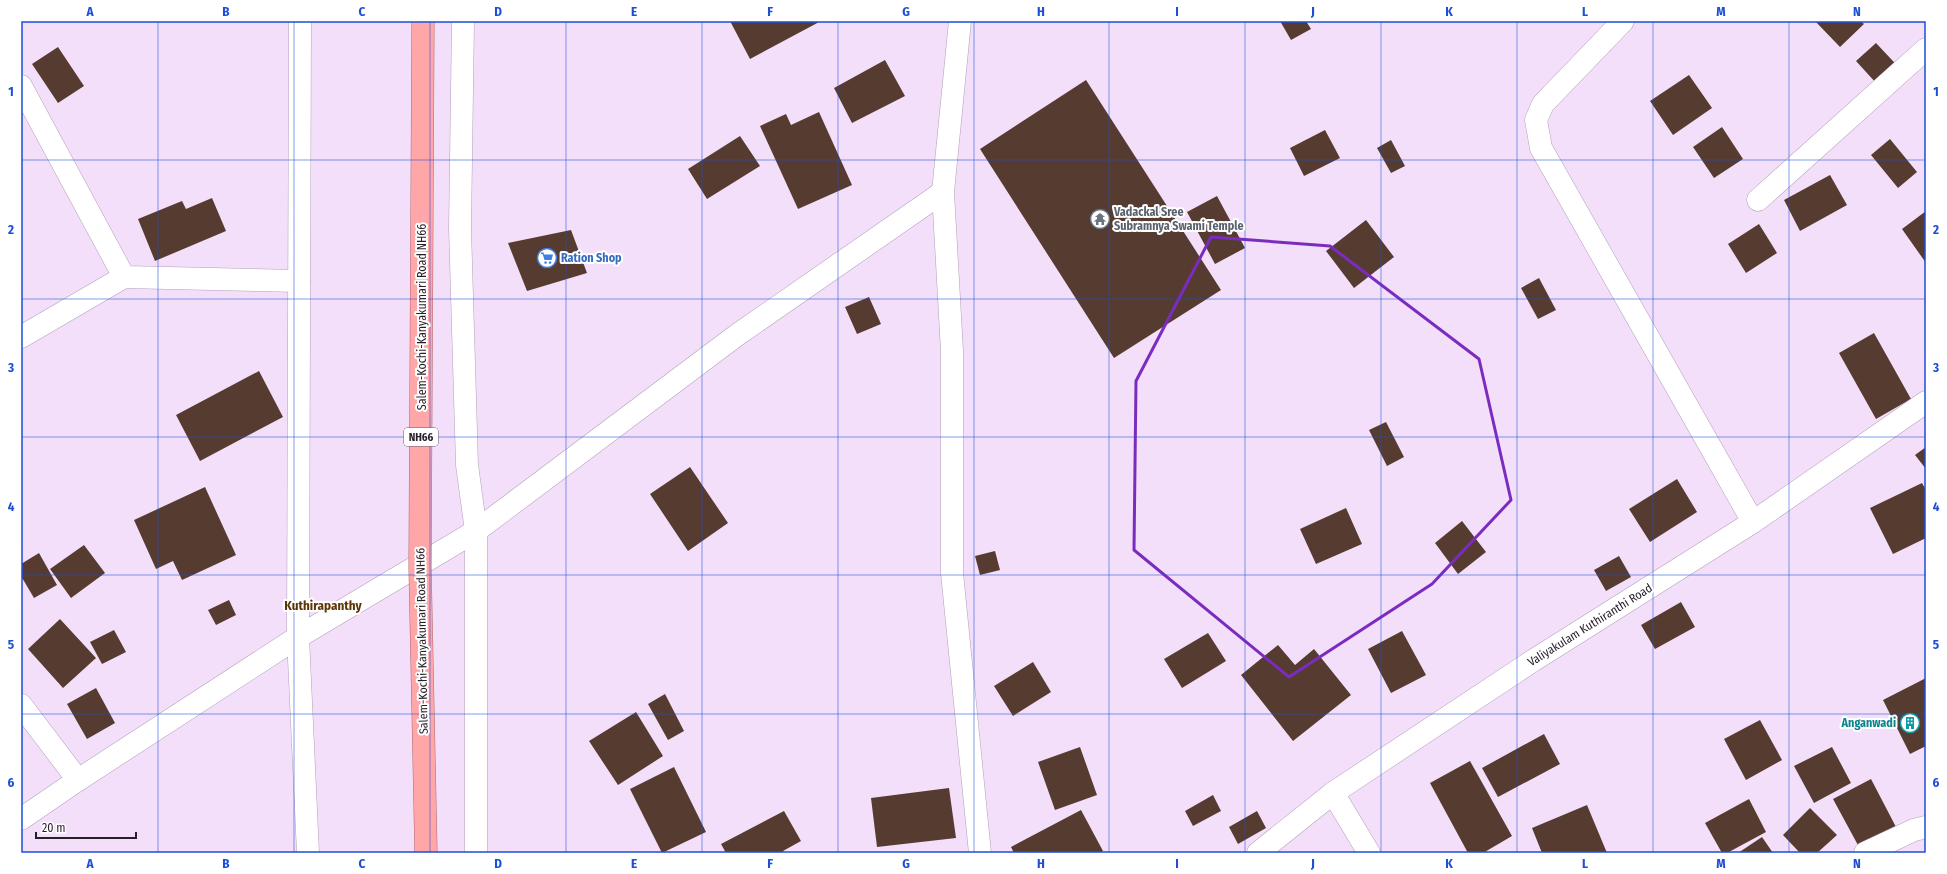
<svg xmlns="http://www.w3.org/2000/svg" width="1947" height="874" font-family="'Fira Sans Condensed',sans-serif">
  <rect width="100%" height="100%" fill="#f3dffa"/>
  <path fill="#563c30" d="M 730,21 L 821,21 L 750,59 Z
    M 1280,21 L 1306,21 L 1311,29 L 1291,40 Z
    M 1815,21 L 1861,21 L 1864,24 L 1840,47 Z
    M 1876,43 L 1907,76 L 1887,95 L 1856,61 Z
    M 58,47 L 84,86 L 58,103 L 32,64 Z
    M 885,60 L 905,96 L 852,123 L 834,88 Z
    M 1689,75 L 1712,108 L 1673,135 L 1650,101 Z
    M 1086,80 L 1221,290 L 1114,358 L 980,149 Z
    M 819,112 L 852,185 L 798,209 L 760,126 L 786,114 L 791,125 Z
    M 1722,127 L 1743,159 L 1714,178 L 1693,147 Z
    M 1325,130 L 1340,158 L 1304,176 L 1290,148 Z
    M 740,136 L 760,166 L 707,199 L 688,169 Z
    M 1890,139 L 1917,172 L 1898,188 L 1871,155 Z
    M 1391,140 L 1405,166 L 1391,173 L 1377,148 Z
    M 1830,175 L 1847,205 L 1800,231 L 1784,200 Z
    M 1217,196 L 1245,248 L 1215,264 L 1187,212 Z
    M 212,198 L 226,231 L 155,261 L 138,219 L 182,201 L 186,209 Z
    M 1926,211 L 1926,263 L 1902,229 Z
    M 1366,220 L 1394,257 L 1354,288 L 1326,251 Z
    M 1759,224 L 1777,253 L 1746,273 L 1728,244 Z
    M 571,230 L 587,273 L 527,291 L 508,243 Z
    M 1539,278 L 1556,310 L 1538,319 L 1521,288 Z
    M 869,297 L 881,324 L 857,334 L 845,307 Z
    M 1874,333 L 1911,399 L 1876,419 L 1839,353 Z
    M 259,371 L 283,417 L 200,461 L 176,415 Z
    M 1386,422 L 1404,457 L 1387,466 L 1369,430 Z
    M 1926,447 L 1926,469 L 1915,455 Z
    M 690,467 L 728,523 L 688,551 L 650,494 Z
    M 1677,479 L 1697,512 L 1650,542 L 1629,509 Z
    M 1922,483 L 1926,490 L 1926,538 L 1893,554 L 1870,508 Z
    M 205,487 L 236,555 L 182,580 L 173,561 L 156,569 L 134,520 Z
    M 1346,508 L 1362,544 L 1316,564 L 1300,529 Z
    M 1462,521 L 1486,552 L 1458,574 L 1435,543 Z
    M 84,545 L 105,573 L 71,598 L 50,569 Z
    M 995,551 L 1000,570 L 980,575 L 975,556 Z
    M 39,553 L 57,585 L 34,598 L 21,576 L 21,564 Z
    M 1619,556 L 1631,577 L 1606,591 L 1594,570 Z
    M 229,600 L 236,615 L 216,625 L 208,610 Z
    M 1681,602 L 1695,627 L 1655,649 L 1641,625 Z
    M 60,619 L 96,658 L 63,688 L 28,649 Z
    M 114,630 L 126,652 L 102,664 L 90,642 Z
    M 1402,631 L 1426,675 L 1391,693 L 1368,649 Z
    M 1208,633 L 1226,661 L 1182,688 L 1164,659 Z
    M 1278,645 L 1295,665 L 1314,649 L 1351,695 L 1293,741 L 1241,675 Z
    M 1033,662 L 1051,692 L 1013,716 L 994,686 Z
    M 1926,678 L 1926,746 L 1910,754 L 1883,700 Z
    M 96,688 L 115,723 L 87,739 L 67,704 Z
    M 665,694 L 684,731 L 668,740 L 648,704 Z
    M 636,712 L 663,756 L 618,785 L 589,741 Z
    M 1760,720 L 1782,760 L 1746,780 L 1724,739 Z
    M 1544,734 L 1560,764 L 1498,797 L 1482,768 Z
    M 1080,747 L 1097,795 L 1055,810 L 1038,762 Z
    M 1832,747 L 1851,783 L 1814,803 L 1794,766 Z
    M 1470,761 L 1512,836 L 1483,853 L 1468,853 L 1430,783 Z
    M 674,767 L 706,832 L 662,853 L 630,789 Z
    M 1871,779 L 1896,827 L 1859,847 L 1833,799 Z
    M 949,788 L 956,838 L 877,847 L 871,798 Z
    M 1213,795 L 1221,811 L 1193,826 L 1185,811 Z
    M 1749,799 L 1766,832 L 1727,853 L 1722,853 L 1705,823 Z
    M 1587,805 L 1607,853 L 1542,853 L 1532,828 Z
    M 1810,808 L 1837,835 L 1817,853 L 1800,853 L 1783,835 Z
    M 1081,810 L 1103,851 L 1099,853 L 1014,853 L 1011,847 Z
    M 784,811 L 801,841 L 783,851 L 784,853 L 726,853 L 721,844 Z
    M 1257,811 L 1266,828 L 1238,844 L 1229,827 Z
    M 1762,837 L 1773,853 L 1738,853 Z"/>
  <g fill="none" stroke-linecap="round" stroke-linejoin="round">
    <defs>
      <path id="minor" d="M 1623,21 L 1543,104 L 1536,120 L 1541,148 L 1753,522
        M 21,86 L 124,277 L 21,337
        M 1758,200 L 1926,49
        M 124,277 L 299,281
        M 21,705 L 78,780
        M 1333,793 L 1369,853
        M 1865,853 L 1914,830 L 1926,827"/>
      <path id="tertiary" d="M 300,21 L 298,637 L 308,853
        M 463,21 L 460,228 L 467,465 L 476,531 L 476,853
        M 960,21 L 943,192 L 952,351 L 952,573 L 980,853
        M 21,819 L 78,780 L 298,637 L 476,531 L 737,335 L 943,192
        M 1258,853 L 1333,793 L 1534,660 L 1753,522 L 1926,402"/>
    </defs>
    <use href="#minor" stroke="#b3a0b9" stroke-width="23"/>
    <use href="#tertiary" stroke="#b3a0b9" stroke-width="23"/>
    <use href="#minor" stroke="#fff" stroke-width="22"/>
    <use href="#tertiary" stroke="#fff" stroke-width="22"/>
    <defs>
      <path id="trunk-bridge" d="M 423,21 L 420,567 L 426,853"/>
    </defs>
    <use href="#trunk-bridge" stroke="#b2676e" stroke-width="23" stroke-linecap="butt"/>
    <use href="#trunk-bridge" stroke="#fea6a8" stroke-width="22"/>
  </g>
  <path fill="none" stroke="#7b2cbf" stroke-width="3" stroke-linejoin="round" d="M 1211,237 L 1330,246 L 1479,359 L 1511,500 L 1432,584 L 1289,677 L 1134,550 L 1136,381 Z"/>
  <path fill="none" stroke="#1d4ed8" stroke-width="1" stroke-opacity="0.55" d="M 158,21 L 158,853M 294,21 L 294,853M 430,21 L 430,853M 566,21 L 566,853M 702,21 L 702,853M 838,21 L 838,853M 974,21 L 974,853M 1109,21 L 1109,853M 1245,21 L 1245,853M 1381,21 L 1381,853M 1517,21 L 1517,853M 1653,21 L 1653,853M 1789,21 L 1789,853M 21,160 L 1926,160M 21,299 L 1926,299M 21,437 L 1926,437M 21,575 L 1926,575M 21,714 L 1926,714"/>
  <defs>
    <symbol id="temple-ring" viewBox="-11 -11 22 22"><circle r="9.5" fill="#fff" stroke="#6b7280" stroke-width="1.5"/><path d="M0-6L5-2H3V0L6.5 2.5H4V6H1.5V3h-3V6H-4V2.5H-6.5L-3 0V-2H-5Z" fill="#6b7280"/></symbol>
    <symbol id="supermarket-ring" viewBox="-11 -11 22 22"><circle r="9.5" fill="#fff" stroke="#3f7fe0" stroke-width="1.5"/><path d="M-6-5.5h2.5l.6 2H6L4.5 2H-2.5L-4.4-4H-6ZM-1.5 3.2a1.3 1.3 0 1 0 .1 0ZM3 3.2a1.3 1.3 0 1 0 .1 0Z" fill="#3f7fe0"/></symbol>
    <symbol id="building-ring" viewBox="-11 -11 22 22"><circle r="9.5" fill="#fff" stroke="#0f9aa8" stroke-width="1.5"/><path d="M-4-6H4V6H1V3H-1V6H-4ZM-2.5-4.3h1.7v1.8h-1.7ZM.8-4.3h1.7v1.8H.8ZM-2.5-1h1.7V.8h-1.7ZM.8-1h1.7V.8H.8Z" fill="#0f9aa8"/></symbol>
  </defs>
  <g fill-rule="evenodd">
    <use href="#temple-ring" x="1089" y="208" width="22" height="22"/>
    <use href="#supermarket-ring" x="536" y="247" width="22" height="22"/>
    <use href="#building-ring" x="1899" y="712" width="22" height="22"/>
  </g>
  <g text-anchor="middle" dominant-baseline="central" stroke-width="4" stroke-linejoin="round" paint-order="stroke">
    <rect fill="#fff" stroke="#676268" stroke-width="1" x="404" y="428" width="34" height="18" rx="3"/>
    <g font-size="11" font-weight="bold" fill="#261e28">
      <text x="421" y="437">NH66</text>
    </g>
    <g font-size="12" font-weight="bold" fill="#5b616d" stroke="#fff" text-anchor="start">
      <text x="1114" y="212">Vadackal Sree<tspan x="1114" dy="14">Subramnya Swami Temple</tspan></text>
    </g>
    <g font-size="12" font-weight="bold" fill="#366cbe" stroke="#fff" text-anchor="start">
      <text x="561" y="258">Ration Shop</text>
    </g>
    <g font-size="12" fill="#261e28" stroke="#fff">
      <text transform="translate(422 317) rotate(-90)">Salem-Kochi-Kanyakumari Road NH66</text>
      <text transform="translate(1590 625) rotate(-32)">Valiyakulam Kuthiranthi Road</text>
      <text transform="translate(422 641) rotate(-91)">Salem-Kochi-Kanyakumari Road NH66</text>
    </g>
    <g font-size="12" font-weight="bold" fill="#0d838f" stroke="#fff" text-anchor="end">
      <text x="1896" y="723">Anganwadi</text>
    </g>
    <g font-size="13" font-weight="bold" fill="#5d3607" stroke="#fff">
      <text x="323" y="605">Kuthirapanthy</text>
    </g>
  </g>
  <rect width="1947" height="874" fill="none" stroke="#ffffff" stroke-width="44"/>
  <path d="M36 832v6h100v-6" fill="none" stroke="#261e28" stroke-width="2"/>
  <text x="42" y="832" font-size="12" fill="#261e28" stroke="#ffffff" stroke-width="3" paint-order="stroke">20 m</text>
  <rect x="22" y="22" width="1903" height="830" fill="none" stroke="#1d4ed8" stroke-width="1.5"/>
  <g font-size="13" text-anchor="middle" font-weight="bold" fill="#1d4ed8">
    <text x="90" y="16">A</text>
    <text x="226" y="16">B</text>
    <text x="362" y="16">C</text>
    <text x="498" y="16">D</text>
    <text x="634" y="16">E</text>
    <text x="770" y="16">F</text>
    <text x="906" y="16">G</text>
    <text x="1041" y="16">H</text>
    <text x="1177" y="16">I</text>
    <text x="1313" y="16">J</text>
    <text x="1449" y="16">K</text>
    <text x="1585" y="16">L</text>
    <text x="1721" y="16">M</text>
    <text x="1857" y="16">N</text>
    <text x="11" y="96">1</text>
    <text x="1936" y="96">1</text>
    <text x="11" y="234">2</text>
    <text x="1936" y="234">2</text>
    <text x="11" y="372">3</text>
    <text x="1936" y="372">3</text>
    <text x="11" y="511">4</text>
    <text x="1936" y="511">4</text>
    <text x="11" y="649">5</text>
    <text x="1936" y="649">5</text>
    <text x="11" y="787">6</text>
    <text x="1936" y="787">6</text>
    <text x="90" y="868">A</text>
    <text x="226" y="868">B</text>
    <text x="362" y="868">C</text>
    <text x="498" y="868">D</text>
    <text x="634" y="868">E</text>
    <text x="770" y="868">F</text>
    <text x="906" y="868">G</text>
    <text x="1041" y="868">H</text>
    <text x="1177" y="868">I</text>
    <text x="1313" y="868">J</text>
    <text x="1449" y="868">K</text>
    <text x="1585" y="868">L</text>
    <text x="1721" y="868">M</text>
    <text x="1857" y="868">N</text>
  </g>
</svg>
